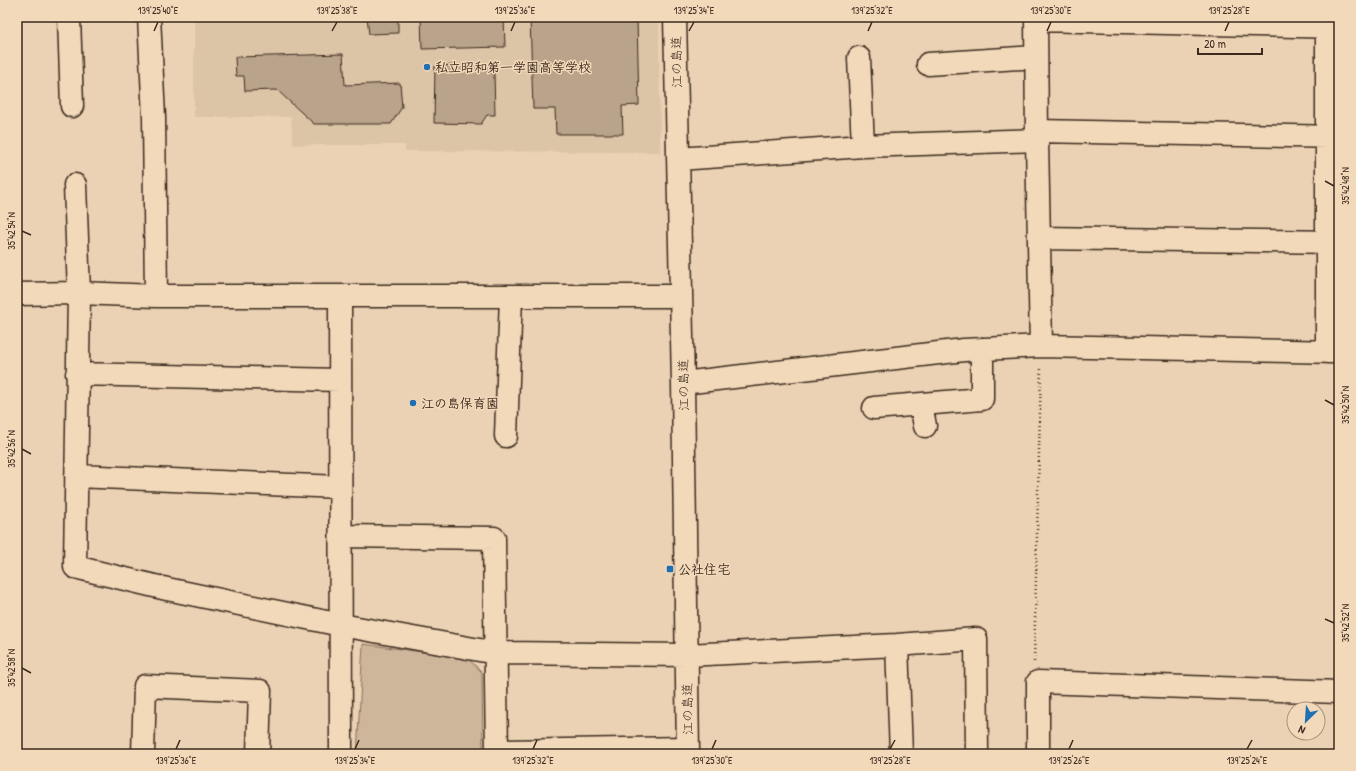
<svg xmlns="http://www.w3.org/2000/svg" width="1356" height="771" font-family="'Patrick Hand','Klee One',sans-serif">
  <rect width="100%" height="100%" fill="#ebd2b4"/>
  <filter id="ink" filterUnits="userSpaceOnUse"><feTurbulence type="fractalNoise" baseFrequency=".025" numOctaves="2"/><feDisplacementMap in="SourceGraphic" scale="8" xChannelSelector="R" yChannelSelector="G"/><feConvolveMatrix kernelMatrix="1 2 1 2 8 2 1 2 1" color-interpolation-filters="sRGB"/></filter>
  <g filter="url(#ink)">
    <path fill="#dcc4a7" d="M 194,17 L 659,17 L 660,152 L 405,151 L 405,145 L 293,145 L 291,117 L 194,117 Z"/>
    <path fill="#ceb69b" stroke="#84705c" d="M 363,644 L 467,658 L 482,672 L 483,754 L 357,754 Z"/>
    <path fill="#b9a38a" stroke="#3b2a1e" d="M 367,17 L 398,17 L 398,33 L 369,34 Z
      M 421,17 L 504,17 L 505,47 L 422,49 Z
      M 530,17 L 637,17 L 639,105 L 622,106 L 623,134 L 556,134 L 555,109 L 533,109 Z
      M 343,54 L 345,85 L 400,83 L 402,107 L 391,124 L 314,124 L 277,90 L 245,91 L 244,76 L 236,76 L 235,57 Z
      M 487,64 L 487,72 L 494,73 L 495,115 L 487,115 L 481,124 L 434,123 L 435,66 Z"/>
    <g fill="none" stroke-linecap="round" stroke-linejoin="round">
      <defs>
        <path id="minor" d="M 69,17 L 72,106
          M 149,17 L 154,117 L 156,296
          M 675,17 L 683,383 L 688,754
          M 1036,17 L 1037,140 L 1041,346
          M 1036,20 L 1339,27
          M 859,58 L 863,146
          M 928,64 L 1036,57
          M 1037,131 L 1339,137
          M 678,159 L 863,146 L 1037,140
          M 75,185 L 79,293 L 75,567 L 167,589 L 341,625 L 496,653 L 686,655 L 897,645 L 976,639 L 977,754
          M 1039,238 L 1339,242
          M 17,294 L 79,293 L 156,296 L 680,296
          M 340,296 L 341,754
          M 1327,352 L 1327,17
          M 77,374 L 340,380
          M 683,383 L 964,350 L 1041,346 L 1339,352
          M 921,404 L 925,426
          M 874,408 L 982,399 L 982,349
          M 506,436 L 511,296
          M 76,476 L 340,487
          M 341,536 L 494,538 L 497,754
          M 897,645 L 901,754
          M 497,751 L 688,748
          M 143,754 L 145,686 L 260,691 L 258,754
          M 1038,754 L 1038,682 L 1339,692"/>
      </defs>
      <use href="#minor" stroke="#3b2a1e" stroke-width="25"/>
      <path stroke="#3b2a1e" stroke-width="2.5" stroke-dasharray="1 3" stroke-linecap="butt" d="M 1034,662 L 1041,367"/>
      <use href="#minor" stroke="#f2d9ba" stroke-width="22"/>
    </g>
  </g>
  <path fill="none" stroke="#3b2a1e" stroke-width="1.5" d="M 154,31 L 158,22M 332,31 L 337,22M 511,31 L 515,22M 689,31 L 694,22M 868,31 L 872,22M 1047,31 L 1051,22M 1225,31 L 1229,22M 1325,181 L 1334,186M 22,231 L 31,235M 1325,400 L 1334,405M 22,449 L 31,454M 1325,619 L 1334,623M 22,668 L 31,673M 176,749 L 180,740M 355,749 L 359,740M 533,749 L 537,740M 712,749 L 716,740M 890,749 L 895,740M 1069,749 L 1073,740M 1247,749 L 1252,740"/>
  <g fill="#1f6fb2" stroke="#f2d9ba" stroke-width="1.5">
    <circle cx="427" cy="67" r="4"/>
    <circle cx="413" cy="403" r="4"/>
    <rect x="666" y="565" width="8" height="8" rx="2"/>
  </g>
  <g text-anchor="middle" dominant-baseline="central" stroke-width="3" stroke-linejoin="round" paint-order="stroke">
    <g font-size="13" fill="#3b2a1e" stroke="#f2d9ba">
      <text transform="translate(676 62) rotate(-91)">江の島道</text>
      <text transform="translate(683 385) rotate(-91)">江の島道</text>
      <text transform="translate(687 709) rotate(-91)">江の島道</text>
    </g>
    <g font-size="13" font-weight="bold" fill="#3b2a1e" stroke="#f2d9ba" text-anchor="start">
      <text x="435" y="67">私立昭和第一学園高等学校</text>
      <text x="421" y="403">江の島保育園</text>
      <text x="678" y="569">公社住宅</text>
    </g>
  </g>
  <rect width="1356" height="771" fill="none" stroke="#f2d9ba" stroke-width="44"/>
  <g transform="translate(1306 721) rotate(205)"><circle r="19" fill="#f2d9ba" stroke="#a9937c"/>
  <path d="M0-3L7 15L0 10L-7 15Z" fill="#1f6fb2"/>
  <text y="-6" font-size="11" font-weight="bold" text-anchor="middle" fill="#3b2a1e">N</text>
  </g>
  <path d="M1198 48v6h64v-6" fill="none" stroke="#3b2a1e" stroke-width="2"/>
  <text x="1204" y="48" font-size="12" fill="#3b2a1e" stroke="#f2d9ba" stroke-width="3" paint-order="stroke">20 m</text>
  <rect x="22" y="22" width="1312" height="727" fill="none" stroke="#3b2a1e" stroke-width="1.5"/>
  <g font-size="10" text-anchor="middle" fill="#3b2a1e">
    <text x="158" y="14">139°25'40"E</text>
    <text x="337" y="14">139°25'38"E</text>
    <text x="515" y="14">139°25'36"E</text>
    <text x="694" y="14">139°25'34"E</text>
    <text x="872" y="14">139°25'32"E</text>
    <text x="1051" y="14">139°25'30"E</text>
    <text x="1229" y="14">139°25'28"E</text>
    <text transform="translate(1345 186) rotate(-90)" y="4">35°42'48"N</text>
    <text transform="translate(11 231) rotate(-90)" y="4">35°42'54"N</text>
    <text transform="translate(1345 405) rotate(-90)" y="4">35°42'50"N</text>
    <text transform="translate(11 449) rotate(-90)" y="4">35°42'56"N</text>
    <text transform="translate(1345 623) rotate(-90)" y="4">35°42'52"N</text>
    <text transform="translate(11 668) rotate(-90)" y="4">35°42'58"N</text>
    <text x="176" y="764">139°25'36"E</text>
    <text x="355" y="764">139°25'34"E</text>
    <text x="533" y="764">139°25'32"E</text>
    <text x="712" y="764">139°25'30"E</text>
    <text x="890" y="764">139°25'28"E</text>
    <text x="1069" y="764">139°25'26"E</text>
    <text x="1247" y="764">139°25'24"E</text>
  </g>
</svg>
